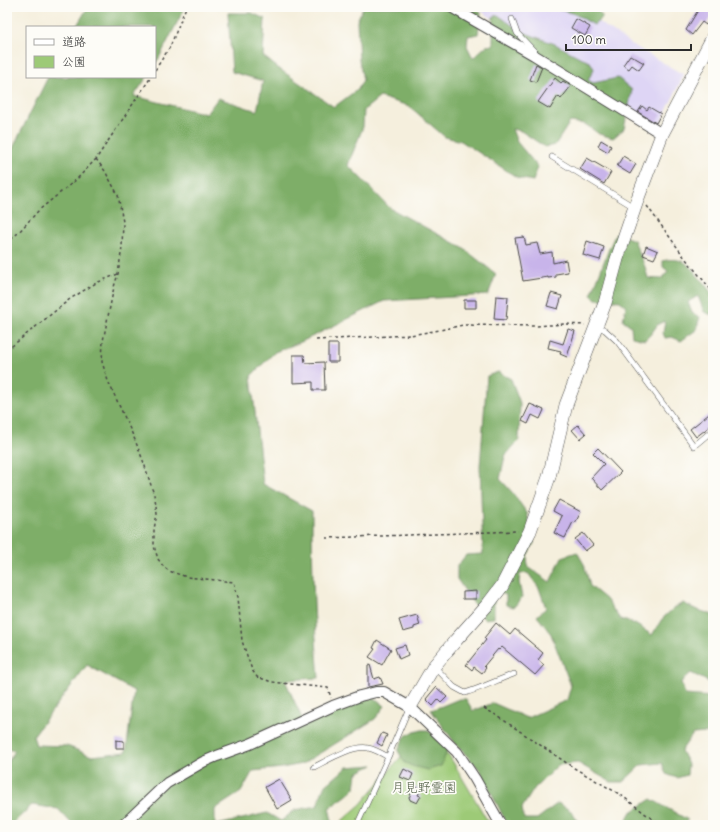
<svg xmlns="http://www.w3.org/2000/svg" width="720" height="832" font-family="Delius,'Klee One',sans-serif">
  <rect width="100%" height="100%" fill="#fdfcf7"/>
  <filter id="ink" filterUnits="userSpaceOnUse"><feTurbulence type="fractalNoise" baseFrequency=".025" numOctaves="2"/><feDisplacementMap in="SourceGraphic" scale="8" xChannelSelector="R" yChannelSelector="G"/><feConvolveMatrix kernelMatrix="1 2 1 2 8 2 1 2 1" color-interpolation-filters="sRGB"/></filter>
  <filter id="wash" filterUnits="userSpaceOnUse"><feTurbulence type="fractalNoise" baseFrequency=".012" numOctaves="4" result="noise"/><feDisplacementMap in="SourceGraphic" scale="16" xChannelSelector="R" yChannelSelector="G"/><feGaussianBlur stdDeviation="0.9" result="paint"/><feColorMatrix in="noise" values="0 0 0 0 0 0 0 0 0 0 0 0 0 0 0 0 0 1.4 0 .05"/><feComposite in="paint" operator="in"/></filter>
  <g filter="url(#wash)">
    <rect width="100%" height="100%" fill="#f5efdd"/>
    <path fill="#ded5f5" d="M 475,7 L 576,7 L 628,42 L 684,75 L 658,128 Z"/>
    <path fill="#9dca77" stroke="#647a51" d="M 421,733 L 450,757 L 490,825 L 337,825 L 361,804 Z"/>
    <path fill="#7eae68" stroke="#546c4a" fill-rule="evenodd" d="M 88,7 L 184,7 L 182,13 L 159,58 L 155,64 L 155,27 L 76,27 Z
      M 363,7 L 474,7 L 481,13 L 478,34 L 468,36 L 467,46 L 473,58 L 486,46 L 493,45 L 493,17 L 498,15 L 520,31 L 555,44 L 591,63 L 594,69 L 588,80 L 593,83 L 618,78 L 632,90 L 624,129 L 613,138 L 599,134 L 585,124 L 570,122 L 555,145 L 545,147 L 521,131 L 512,129 L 517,142 L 538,167 L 533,181 L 518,178 L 461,141 L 445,137 L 409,106 L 380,97 L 364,110 L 363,127 L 348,165 L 390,208 L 463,248 L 496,274 L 488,295 L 384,301 L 301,342 L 275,352 L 251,376 L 263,484 L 312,511 C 312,567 314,622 319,678 L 285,680 L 304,723 L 363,698 L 376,699 L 385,706 L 375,719 L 330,747 L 302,764 L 282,768 L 253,771 L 241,792 L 215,809 L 215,825 L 73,825 L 58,809 L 32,805 L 11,825 L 7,825 L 7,763 L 15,751 L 7,749 L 7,160 L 48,77 L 147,77 L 134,96 L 206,114 L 218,98 L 257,111 L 263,81 L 232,72 L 228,13 L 252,13 L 265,19 L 263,56 L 278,68 L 334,107 L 358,89 L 363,80 L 359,60 L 357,21 ZM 87,665 L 134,691 L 126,752 L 92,756 L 67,746 L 36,745 L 33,736 Z
      M 551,7 L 594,7 L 603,17 L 594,25 L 575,14 Z
      M 616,233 L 634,240 L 645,267 L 648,278 L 662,279 L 668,271 L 663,267 L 663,261 C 669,259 676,259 682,261 C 690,264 707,287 713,295 L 712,315 L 704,312 L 698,296 L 688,302 L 692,313 L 700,317 L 696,330 L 681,341 L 672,337 L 665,338 L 663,333 L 665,321 L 658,324 L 651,334 L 645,340 L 632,337 L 631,326 L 623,320 L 626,306 L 620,301 L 596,299 L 591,295 C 600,275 606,253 616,233 Z
      M 498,372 L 511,379 L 520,403 L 519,440 L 505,456 L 500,479 L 512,492 L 527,513 L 534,543 L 527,556 L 528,567 L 550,582 L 562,557 L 577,552 L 584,564 L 590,586 L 606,599 L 620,619 L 635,624 L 652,635 L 662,619 L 674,608 L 683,603 L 695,609 L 713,615 L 713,683 L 711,683 L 691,673 L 681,682 L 685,695 L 713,697 L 713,739 L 706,733 L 693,734 L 681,751 L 688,764 L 687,775 L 677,778 L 666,774 L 662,763 L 641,765 L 623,782 L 611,782 L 578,763 L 558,765 L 534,789 L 522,808 L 524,819 L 537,819 L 558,803 L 571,811 L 580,825 L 509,825 L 506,822 L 480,770 L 455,743 L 431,710 L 442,706 L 459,699 L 466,699 L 473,711 L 493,703 L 527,718 L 567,700 L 571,686 L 551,634 L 537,616 L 546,608 L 539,588 L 528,573 L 520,574 L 519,582 L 522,597 L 514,607 L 506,605 L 506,595 L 494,590 L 494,618 L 484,619 L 457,579 L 457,566 L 466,555 L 483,554 L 480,466 L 487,376 Z
      M 422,730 L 428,730 L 448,749 L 441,766 L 428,770 L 412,766 L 405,763 L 398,751 C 405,734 404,735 422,730 Z
      M 373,765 L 357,773 L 355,788 L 346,796 L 329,808 L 332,821 L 332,825 L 217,825 L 267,813 L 281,821 L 295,810 L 317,806 L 324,787 L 347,767 Z
      M 651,799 L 688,820 L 682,825 L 624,825 L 630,813 Z"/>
    <g id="blocks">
      <path fill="#c8b4ea" d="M 700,7 L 713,7 L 713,10 L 710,14 L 712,15 L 706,25 L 702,22 L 692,35 L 686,30 Z
        M 576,19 L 590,27 L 585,36 L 571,28 Z
        M 630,55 L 644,63 L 639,70 L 632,65 L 629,69 L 623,65 Z
        M 536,64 L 542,67 L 536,82 L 530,80 Z
        M 555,78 L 561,83 L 563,81 L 571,86 L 561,99 L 558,96 L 550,109 L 538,102 Z
        M 642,106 L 647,110 L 649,107 L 661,114 L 656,123 L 638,112 Z
        M 601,140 L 611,146 L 608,152 L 598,146 Z
        M 623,156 L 636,164 L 630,174 L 617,166 Z
        M 587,158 L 611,172 L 604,184 L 580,169 Z
        M 524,237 L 526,245 L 537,243 L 540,254 L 552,252 L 553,263 L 566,260 L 568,272 L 556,274 L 556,277 L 548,278 L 548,277 L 523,281 L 515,238 Z
        M 587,241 L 604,247 L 600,260 L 583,255 Z
        M 646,246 L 658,251 L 654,259 L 643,255 Z
        M 551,293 L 562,296 L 558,309 L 547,306 Z
        M 496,296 L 508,297 L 506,320 L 494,319 Z
        M 464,300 L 476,300 L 476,308 L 464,308 Z
        M 568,329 L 575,331 L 567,357 L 560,354 L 561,351 L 548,348 L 550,340 L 563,344 Z
        M 328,344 L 338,344 L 338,362 L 328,362 Z
        M 293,355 L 304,355 L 305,363 L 324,362 L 325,390 L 313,390 L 313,382 L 293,383 Z
        M 530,404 L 544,410 L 540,419 L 532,415 L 528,424 L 522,421 Z
        M 713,411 L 713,424 L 696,437 L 690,429 Z
        M 578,425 L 586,434 L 580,439 L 572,430 Z
        M 598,448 L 621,472 L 602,490 L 591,478 L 604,464 L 593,453 Z
        M 559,500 L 581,512 L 575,523 L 573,522 L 565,538 L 554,533 L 562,516 L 553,511 Z
        M 583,533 L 593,545 L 585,551 L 575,539 Z
        M 476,591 L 476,599 L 463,599 L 463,592 Z
        M 417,615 L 420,625 L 414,627 L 414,629 L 403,632 L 399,620 Z
        M 496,623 L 510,635 L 515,629 L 543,653 L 538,660 L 544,665 L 535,675 L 502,647 L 499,650 L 498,649 L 484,666 L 486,668 L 482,673 L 474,667 L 472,670 L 466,665 L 486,640 L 484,638 Z
        M 377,640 L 391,649 L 382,665 L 369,657 L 375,649 L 373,648 Z
        M 405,645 L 408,655 L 399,659 L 395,648 Z
        M 370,665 L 374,679 L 380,677 L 383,684 L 368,687 L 368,666 Z
        M 436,687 L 447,697 L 441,703 L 438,700 L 433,706 L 426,699 Z
        M 382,733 L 387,735 L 382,746 L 377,743 Z
        M 116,740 L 124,741 L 124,748 L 116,748 Z
        M 404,769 L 413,774 L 410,781 L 400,777 Z
        M 279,779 L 292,800 L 277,809 L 265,787 Z
        M 414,786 L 421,789 L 418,795 L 421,796 L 417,803 L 410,800 L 410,799 L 409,798 Z"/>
    </g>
  </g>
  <g filter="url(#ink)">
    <use href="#blocks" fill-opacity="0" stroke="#494846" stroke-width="1"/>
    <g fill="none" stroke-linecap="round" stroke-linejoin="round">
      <defs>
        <path id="service" d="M 512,19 L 517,33 L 535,52
          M 552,157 L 634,207
          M 596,325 L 605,330 L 617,341 L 694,446 L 713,430
          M 435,667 L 454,687 L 465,693 C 482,688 497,680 514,674
          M 314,767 C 328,760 353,745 368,748 C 374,749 383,754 388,757
          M 357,825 L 388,757 L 409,708"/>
        <path id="minor" d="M 451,7 L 534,55 L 662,134
          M 123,825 L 167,783 L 203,762 L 217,756 L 250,744 L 333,706 L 360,696 L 376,692 L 384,692 L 410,707 L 457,752 L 475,779 L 501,825"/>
        <path id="tertiary" d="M 410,707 L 434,666 L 456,640 L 489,603 L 502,586 L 530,531 L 549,477 L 566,405 L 605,303 L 617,259 L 639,195 L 662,134 L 713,37"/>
      </defs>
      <use href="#service" stroke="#494846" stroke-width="6"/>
      <use href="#minor" stroke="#494846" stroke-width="12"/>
      <use href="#tertiary" stroke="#494846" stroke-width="14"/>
      <path stroke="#494846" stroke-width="1.5" stroke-dasharray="3 3" stroke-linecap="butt" d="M 155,70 L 170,47 L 186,7
        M 96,159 L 105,171 L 118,195 L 123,222 L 122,247 L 118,274 L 114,287 L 103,341 L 102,362 L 108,381 L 135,440 L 144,463 L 155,498 L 157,514 L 154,529 L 154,546 L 158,559 L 163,566 L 169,571 L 187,577 L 234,582 L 238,597 L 242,641 L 252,670 L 257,677 L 272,682 L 328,688 L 331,698
        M 647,206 L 685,258 L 713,292
        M 7,243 L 18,233 L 39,210 L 77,179 L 96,159 L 151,77
        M 316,340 L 410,335 L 440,330 L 463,325 L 536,326 L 565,324 L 585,325
        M 7,350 L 70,299 L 96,283 L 118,274
        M 326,538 L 518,531
        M 484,708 L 499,717 L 574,768 L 621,795 L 660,825"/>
      <use href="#service" stroke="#fff" stroke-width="5"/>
      <use href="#minor" stroke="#fff" stroke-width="10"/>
      <use href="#tertiary" stroke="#fff" stroke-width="13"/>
    </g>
  </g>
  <g text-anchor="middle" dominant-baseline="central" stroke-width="3.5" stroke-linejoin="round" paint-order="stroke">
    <g font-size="13" fill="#4d5b42" stroke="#fdfcf7">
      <text x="424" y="787">月見野霊園</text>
    </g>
  </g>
  <rect width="720" height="832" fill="none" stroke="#fdfcf7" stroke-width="24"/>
  <rect x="26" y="26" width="130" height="52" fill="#fdfcf7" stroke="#a9a8a5"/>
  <rect x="34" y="39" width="20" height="6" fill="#ffffff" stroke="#a9a8a5"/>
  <text x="62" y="46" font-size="12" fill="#2b2b2b">道路</text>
  <rect x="34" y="56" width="20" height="12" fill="#9dca77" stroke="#a9a8a5"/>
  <text x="62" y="66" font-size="12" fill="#2b2b2b">公園</text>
  <path d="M566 44v6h125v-6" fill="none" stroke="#2b2b2b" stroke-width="2"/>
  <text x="572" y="44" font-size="12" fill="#2b2b2b" stroke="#fdfcf7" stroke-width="3" paint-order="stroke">100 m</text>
</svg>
